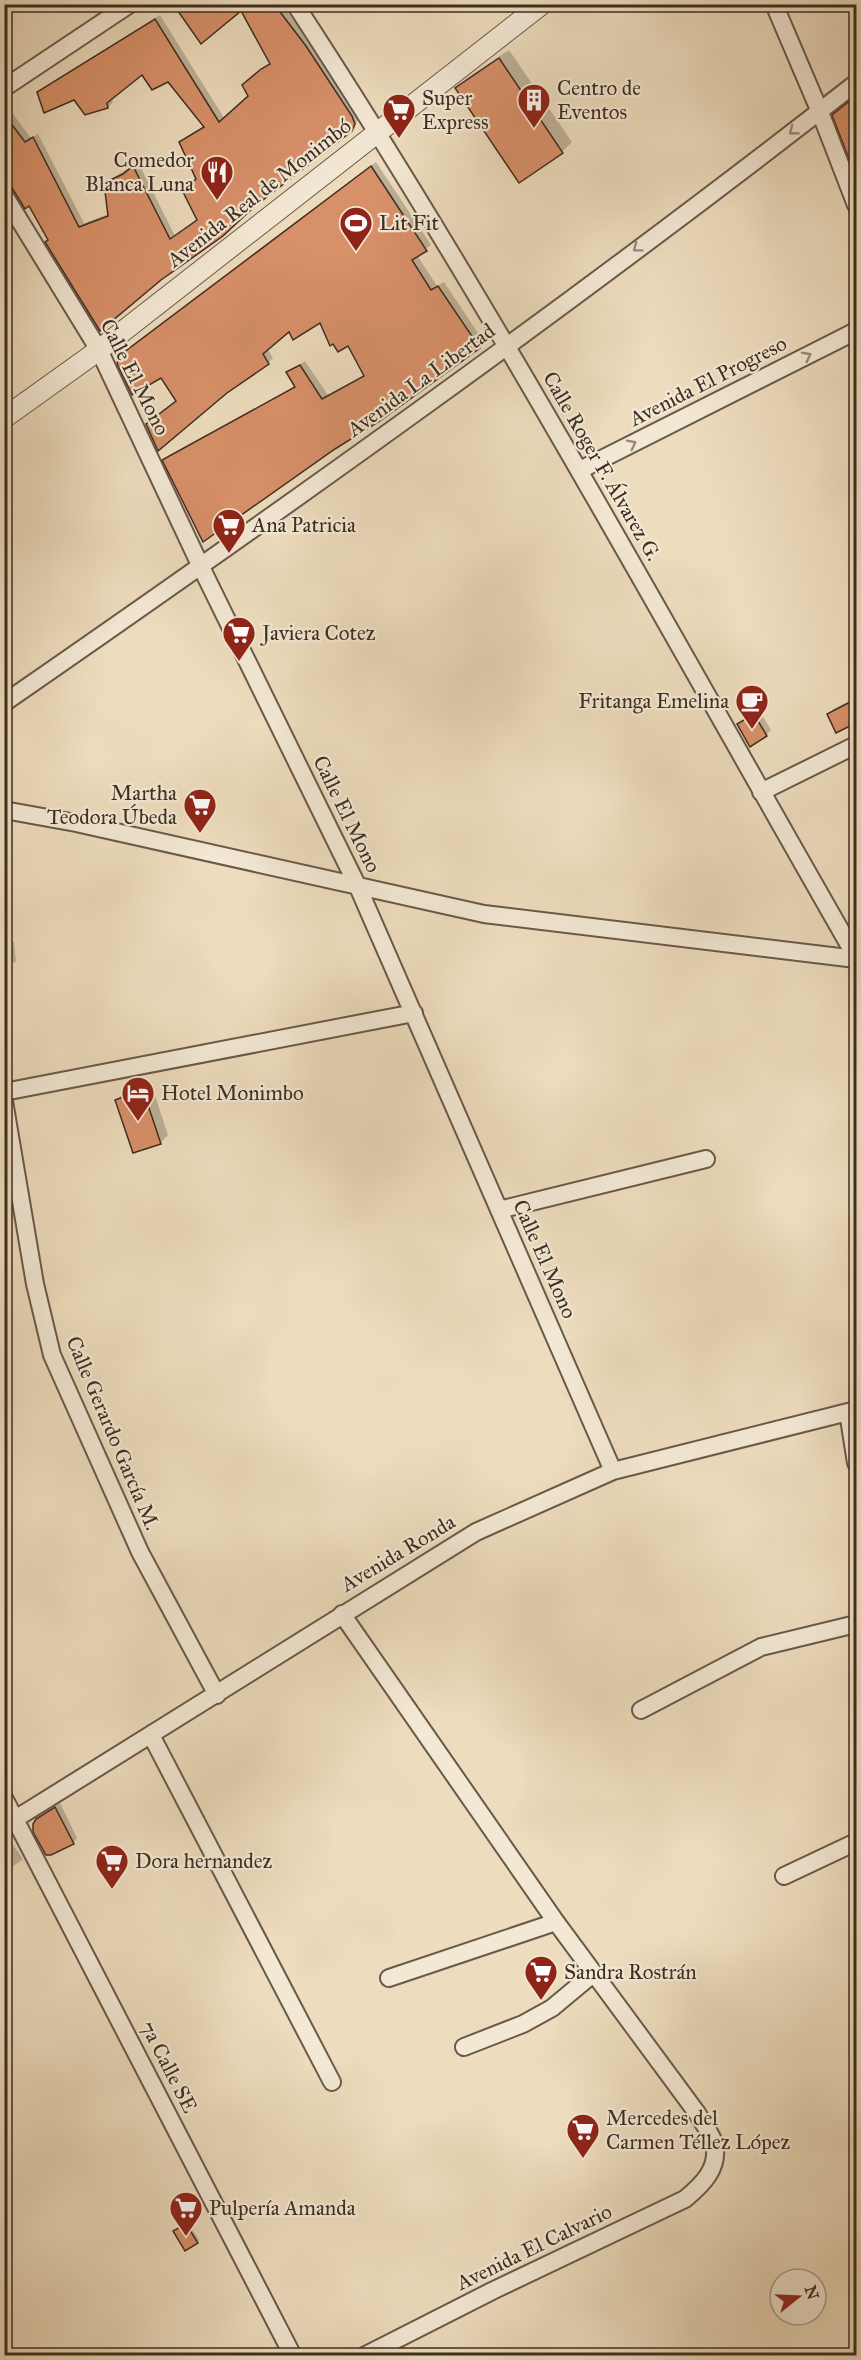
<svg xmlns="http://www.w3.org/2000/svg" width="861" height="2360" font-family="'IM FELL Great Primer',serif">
  <rect width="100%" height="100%" fill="#eddcbd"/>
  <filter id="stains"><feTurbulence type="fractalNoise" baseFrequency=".00333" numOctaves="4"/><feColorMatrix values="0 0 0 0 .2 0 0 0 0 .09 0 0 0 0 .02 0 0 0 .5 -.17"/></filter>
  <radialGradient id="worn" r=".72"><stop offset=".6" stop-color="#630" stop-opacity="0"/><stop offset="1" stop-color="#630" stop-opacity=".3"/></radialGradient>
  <path fill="#0003" d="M 177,4 L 281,4 L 310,41 L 359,119 L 351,130 L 160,279 L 50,239 L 29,204 L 4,172 L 4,113 L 10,110 L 31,138 L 38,134 L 84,223 L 109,214 L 105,183 L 138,162 L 175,236 L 198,219 L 198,178 L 181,142 L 205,126 L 168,80 L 143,73 L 111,97 L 113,102 L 108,107 L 75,98 L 39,92 L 160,15 L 224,118 L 250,96 L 244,86 L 271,62 L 241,9 Z
    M 703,4 L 713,4 L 705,9 Z
    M 509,50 L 572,142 L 562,152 L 457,88 L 467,78 Z
    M 856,96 L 856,173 L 834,115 Z
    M 376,162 L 431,245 L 417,255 L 437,286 L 444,282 L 484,342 L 379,420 L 164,460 L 169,455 L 296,386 L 288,372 L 305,361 L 328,395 L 365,375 L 349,344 L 321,321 L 289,329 L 267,348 L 273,358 L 268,363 L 226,392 L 177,401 L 162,376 L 126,351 Z
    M 856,698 L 856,721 L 837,731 L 829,714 L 833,709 Z
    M 759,710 L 771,730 L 766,735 L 739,725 Z
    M 14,942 L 16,962 L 4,965 L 4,944 Z
    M 151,1084 L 168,1135 L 161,1142 L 134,1152 L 116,1100 L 124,1093 Z
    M 60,1803 L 77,1838 L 73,1843 L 37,1820 Z
    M 8,1838 L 23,1859 L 4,1873 L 4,1841 Z
    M 188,2223 L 199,2240 L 197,2242 L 177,2230 Z"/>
  <path fill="#d89069" stroke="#3d2d22" stroke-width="1.5" d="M 173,4 L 274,4 L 306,46 L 352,116 L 355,124 L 352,131 L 254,207 L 223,236 L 161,280 L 100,331 L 45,242 L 48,240 L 29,206 L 25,209 L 4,175 L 4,114 L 25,142 L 33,137 L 79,227 L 108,216 L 104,183 L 123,174 L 133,166 L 170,239 L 197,220 L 182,190 L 196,179 L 179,142 L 204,127 L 168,82 L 152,90 L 142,75 L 107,103 L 108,108 L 85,115 L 74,100 L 44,113 L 37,92 L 155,19 L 219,122 L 248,96 L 242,85 L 261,69 L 270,64 L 241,11 L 201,44 Z
    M 499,58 L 563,153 L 519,183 L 455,88 Z
    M 856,96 L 856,177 L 832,115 Z
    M 371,166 L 427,251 L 412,260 L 431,290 L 438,286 L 480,348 L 380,421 L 335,449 L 203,542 L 162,460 L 295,387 L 286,372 L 300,365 L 322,399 L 364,376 L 348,346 L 338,352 L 333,344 L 330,346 L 320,323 L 293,340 L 289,332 L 263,354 L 269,364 L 227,393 L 158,451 L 146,424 L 176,401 L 161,378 L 132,395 L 117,364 L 119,356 Z
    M 856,699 L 856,723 L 836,733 L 827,714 Z
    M 754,714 L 767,736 L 750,747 L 737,724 Z
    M 143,1090 L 161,1144 L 133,1153 L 115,1100 Z
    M 55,1807 L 74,1844 L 51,1855 L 46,1855 L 33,1832 L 33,1824 L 36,1819 Z
    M 186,2224 L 198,2243 L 185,2251 L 173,2231 Z"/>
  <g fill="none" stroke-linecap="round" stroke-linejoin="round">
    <defs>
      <path id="minor" d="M 295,4 C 497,313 673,638 856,957
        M 774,4 L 820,112 L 856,205
        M 4,88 L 130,4
        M 4,195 L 99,350 L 201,567 L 358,887 L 613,1471
        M 580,470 L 856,331
        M 4,703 C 293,503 579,299 856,83
        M 761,792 L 856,745
        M 4,810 L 76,823 L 484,914 L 856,959
        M 4,1092 L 414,1013
        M 4,1101 L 35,1284 L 52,1355 L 140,1552 L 217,1695
        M 499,1210 L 706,1159
        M 848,1412 L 856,1463
        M 342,1614 L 556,1922 L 697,2113 C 702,2122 711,2133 714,2143 C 720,2168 702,2185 685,2199 L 492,2291 L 364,2356
        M 641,1710 L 761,1647 L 856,1624
        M 151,1735 L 332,2082
        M 4,1798 L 293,2356
        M 4,1826 L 476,1532 L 613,1471 L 856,1410
        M 784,1876 L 856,1842
        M 389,1978 L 556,1922
        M 464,2047 L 523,2024 L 552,2008 L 594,1973"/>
      <path id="tertiary" d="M 4,418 L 99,350 L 542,4"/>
    </defs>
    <use href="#minor" stroke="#695949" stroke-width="20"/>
    <use href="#tertiary" stroke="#695949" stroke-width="22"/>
    <use href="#minor" stroke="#f3e8d4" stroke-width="16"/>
    <use href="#tertiary" stroke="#f3e8d4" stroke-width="20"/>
  </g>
  <defs><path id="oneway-chevron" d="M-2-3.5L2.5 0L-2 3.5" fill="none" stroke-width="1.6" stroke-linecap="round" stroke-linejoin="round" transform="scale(1.5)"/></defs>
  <g stroke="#988a7b">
    <use href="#oneway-chevron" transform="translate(793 131) rotate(143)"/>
    <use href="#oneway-chevron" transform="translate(637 248) rotate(143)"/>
    <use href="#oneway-chevron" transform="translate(807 356) rotate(-27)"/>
    <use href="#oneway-chevron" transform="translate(632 444) rotate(-27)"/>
  </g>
  <defs>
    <symbol id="building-pin" viewBox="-11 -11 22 30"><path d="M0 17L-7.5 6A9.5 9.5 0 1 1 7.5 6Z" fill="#8f2418" stroke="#f3e8d4"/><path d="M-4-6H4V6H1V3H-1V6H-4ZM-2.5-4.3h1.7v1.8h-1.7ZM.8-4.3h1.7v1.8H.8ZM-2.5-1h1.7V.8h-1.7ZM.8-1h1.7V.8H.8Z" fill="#fff"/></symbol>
    <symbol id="supermarket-pin" viewBox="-11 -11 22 30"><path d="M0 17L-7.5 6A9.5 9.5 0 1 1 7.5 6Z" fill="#8f2418" stroke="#f3e8d4"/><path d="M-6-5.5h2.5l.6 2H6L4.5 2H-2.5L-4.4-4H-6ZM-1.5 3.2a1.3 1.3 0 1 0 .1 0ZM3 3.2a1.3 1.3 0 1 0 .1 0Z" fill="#fff"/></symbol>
    <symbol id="restaurant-pin" viewBox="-11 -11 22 30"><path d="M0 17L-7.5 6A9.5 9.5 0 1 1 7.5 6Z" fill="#8f2418" stroke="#f3e8d4"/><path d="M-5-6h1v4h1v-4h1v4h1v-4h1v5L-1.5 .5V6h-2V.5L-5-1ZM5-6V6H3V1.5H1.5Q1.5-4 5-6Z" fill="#fff"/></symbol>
    <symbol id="stadium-pin" viewBox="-11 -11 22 30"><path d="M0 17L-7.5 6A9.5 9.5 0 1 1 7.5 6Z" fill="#8f2418" stroke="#f3e8d4"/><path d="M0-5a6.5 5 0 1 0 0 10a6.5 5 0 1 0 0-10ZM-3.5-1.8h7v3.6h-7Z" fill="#fff"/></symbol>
    <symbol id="cafe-pin" viewBox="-11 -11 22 30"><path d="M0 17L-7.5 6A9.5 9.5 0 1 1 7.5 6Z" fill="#8f2418" stroke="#f3e8d4"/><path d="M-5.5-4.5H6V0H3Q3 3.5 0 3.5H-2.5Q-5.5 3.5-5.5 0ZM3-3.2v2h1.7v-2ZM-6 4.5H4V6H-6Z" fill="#fff"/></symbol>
    <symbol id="hotel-pin" viewBox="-11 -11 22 30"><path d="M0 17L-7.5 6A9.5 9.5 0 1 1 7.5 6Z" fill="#8f2418" stroke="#f3e8d4"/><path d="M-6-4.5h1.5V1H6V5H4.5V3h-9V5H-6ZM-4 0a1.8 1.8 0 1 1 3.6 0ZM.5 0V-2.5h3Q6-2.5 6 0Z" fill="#fff"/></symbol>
  </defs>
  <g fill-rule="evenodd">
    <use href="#building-pin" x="515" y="81" width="38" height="52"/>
    <use href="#supermarket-pin" x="380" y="91" width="38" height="52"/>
    <use href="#restaurant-pin" x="198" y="153" width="38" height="52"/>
    <use href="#stadium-pin" x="337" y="204" width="38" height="52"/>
    <use href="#supermarket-pin" x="210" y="506" width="38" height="52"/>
    <use href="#supermarket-pin" x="220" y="614" width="38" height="52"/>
    <use href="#cafe-pin" x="733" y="682" width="38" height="52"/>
    <use href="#supermarket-pin" x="181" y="786" width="38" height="52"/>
    <use href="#hotel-pin" x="119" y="1074" width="38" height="52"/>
    <use href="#supermarket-pin" x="93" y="1842" width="38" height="52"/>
    <use href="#supermarket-pin" x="522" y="1953" width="38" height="52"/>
    <use href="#supermarket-pin" x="564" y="2111" width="38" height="52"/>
    <use href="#supermarket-pin" x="167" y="2189" width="38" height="52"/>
  </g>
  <g text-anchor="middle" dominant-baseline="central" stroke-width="4.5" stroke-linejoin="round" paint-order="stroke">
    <g font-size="21" fill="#3d2d22" stroke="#f3e8d4" text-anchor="start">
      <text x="557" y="88">Centro de<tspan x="557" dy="24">Eventos</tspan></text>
      <text x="422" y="98">Super<tspan x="422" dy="24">Express</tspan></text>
      <text x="194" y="160" text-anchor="end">Comedor<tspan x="194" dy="24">Blanca Luna</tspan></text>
      <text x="379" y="223">Lit Fit</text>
      <text x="252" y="525">Ana Patricia</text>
      <text x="262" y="633">Javiera Cotez</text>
      <text x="729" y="701" text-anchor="end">Fritanga Emelina</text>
      <text x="177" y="793" text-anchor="end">Martha<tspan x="177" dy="24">Teodora Úbeda</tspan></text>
      <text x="161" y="1093">Hotel Monimbo</text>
      <text x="135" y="1861">Dora hernandez</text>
      <text x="564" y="1972">Sandra Rostrán</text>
      <text x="606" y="2118">Mercedes del<tspan x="606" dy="24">Carmen Téllez López</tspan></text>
      <text x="209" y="2208">Pulpería Amanda</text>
    </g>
    <g font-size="21" fill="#3d2d22" stroke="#f3e8d4">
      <text transform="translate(259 193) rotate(-38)">Avenida Real de Monimbó</text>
      <text transform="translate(135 377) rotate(63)">Calle El Mono</text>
      <text transform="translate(421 380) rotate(-36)">Avenida La Libertad</text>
      <text transform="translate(708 381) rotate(-27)">Avenida El Progreso</text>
      <text transform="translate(602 466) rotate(60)">Calle Roger F. Álvarez G.</text>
      <text transform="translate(347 814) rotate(64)">Calle El Mono</text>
      <text transform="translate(545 1259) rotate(66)">Calle El Mono</text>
      <text transform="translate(113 1433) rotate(67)">Calle Gerardo García M.</text>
      <text transform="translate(398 1553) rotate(-31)">Avenida Ronda</text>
      <text transform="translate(169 2067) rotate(63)">7a Calle SE</text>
      <text transform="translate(534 2247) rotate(-26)">Avenida El Calvario</text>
    </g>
  </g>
  <rect width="861" height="2360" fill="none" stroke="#eddcbd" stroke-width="24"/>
  <rect x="6" y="6" width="849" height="2348" fill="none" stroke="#3d2d22" stroke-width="3"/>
  <rect x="12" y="12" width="837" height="2336" fill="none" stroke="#3d2d22" stroke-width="1.5"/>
  <g transform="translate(798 2297) rotate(72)"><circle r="28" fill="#f3e8d4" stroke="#aa9d8d" stroke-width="1.5"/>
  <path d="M0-4.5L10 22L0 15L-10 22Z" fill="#8f2418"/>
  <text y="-9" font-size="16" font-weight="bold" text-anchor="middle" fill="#3d2d22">N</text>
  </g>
  <rect width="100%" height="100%" filter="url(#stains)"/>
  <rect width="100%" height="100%" fill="url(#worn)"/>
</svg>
